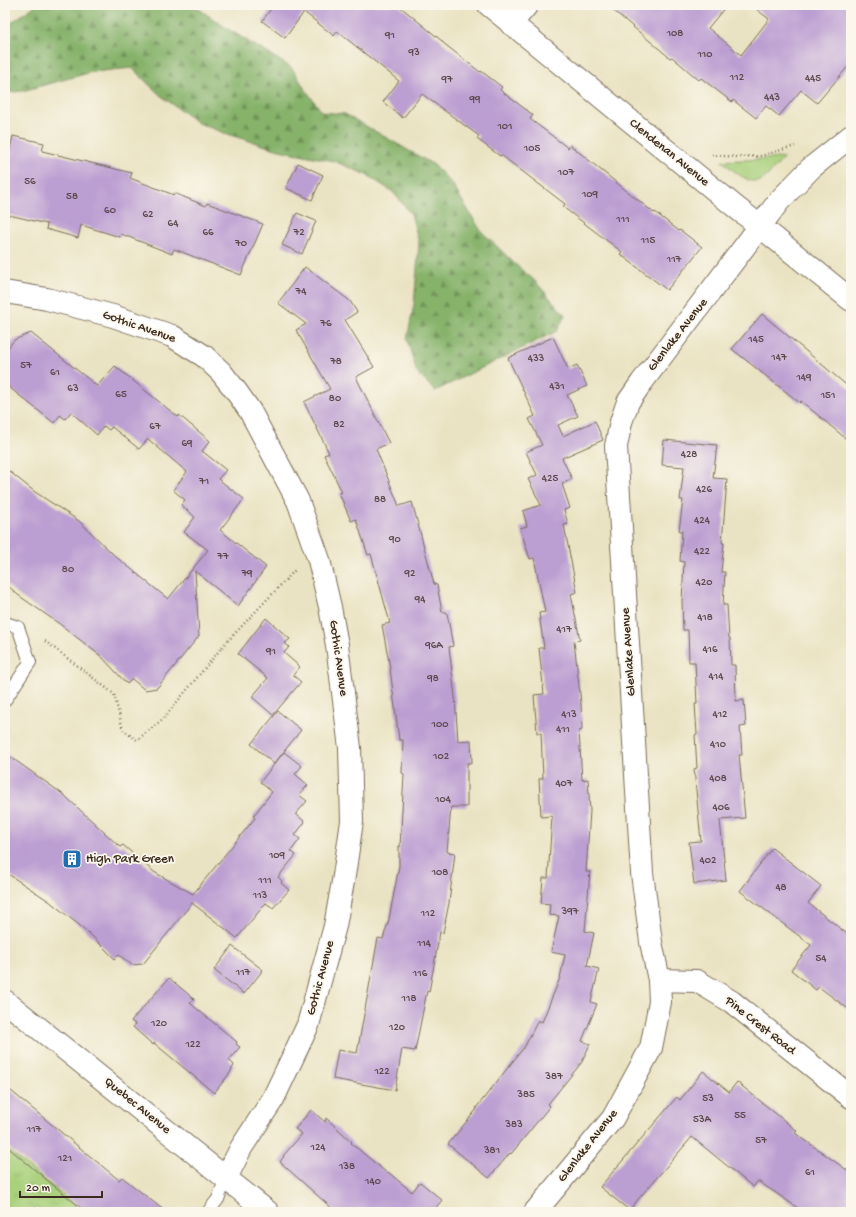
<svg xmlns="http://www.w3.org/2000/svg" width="856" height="1217" font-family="'Gochi Hand',sans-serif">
  <defs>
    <pattern id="grass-tufts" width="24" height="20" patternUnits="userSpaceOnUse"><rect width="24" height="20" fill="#a9d07b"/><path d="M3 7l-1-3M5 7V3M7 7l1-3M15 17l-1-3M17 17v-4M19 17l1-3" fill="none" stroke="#92b36a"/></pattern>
    <pattern id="forest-firs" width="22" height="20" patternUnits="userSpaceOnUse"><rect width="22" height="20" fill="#86b26b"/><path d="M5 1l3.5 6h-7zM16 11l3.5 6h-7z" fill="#6f9157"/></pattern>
  </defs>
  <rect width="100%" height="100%" fill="#fbf7ec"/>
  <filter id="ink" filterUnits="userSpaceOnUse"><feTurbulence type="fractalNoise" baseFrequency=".025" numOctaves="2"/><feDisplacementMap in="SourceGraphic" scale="8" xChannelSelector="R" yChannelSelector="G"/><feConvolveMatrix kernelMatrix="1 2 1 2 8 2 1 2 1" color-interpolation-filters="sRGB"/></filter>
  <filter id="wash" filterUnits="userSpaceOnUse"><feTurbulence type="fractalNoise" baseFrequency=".012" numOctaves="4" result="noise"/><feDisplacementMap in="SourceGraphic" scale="16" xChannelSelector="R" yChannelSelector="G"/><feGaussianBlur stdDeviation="0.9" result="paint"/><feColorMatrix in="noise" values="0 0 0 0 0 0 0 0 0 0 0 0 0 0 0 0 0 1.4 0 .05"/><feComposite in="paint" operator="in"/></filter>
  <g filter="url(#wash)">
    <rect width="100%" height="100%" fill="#eae3c3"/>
    <path fill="url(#grass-tufts)" stroke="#727d4c" d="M 5,1148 L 75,1205 L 72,1212 L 42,1212 L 36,1207 L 31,1212 L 5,1212 Z"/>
    <path fill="url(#forest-firs)" stroke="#606e44" d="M 36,5 L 193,5 L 228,29 L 292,68 L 305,89 L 322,112 L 345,114 L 434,165 L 452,184 L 481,231 L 515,264 L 534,280 L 565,315 L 557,331 L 435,391 L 417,373 L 407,339 L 414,305 L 419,243 L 411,214 L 393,192 L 367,175 L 334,161 L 279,150 L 227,134 L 198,123 L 160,95 L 132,68 L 92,72 L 22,91 L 5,93 L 5,27 Z"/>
    <path fill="#a9d07b" stroke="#727d4c" d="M 784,158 C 779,163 768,177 762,180 C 750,187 731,168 722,161 Z"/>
    <g id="blocks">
      <path fill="#bb9ed2" d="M 274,5 L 398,5 L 442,41 L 442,42 L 480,72 L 481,71 L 502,87 L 500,90 L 533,115 L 530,119 L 568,148 L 570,145 L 654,213 L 655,212 L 679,231 L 680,230 L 702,247 L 667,290 L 620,254 L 622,252 L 563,207 L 565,204 L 501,155 L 500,156 L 477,139 L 479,136 L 422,94 L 403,118 L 383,102 L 399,81 L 337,31 L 334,36 L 304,12 L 285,38 L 262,21 Z
        M 607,5 L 727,5 L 708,28 L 741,55 L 769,19 L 751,5 L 851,5 L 851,63 L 817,103 L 801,90 L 779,116 L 766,106 L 756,118 L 733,100 L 732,102 L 701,78 L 699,80 L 672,57 L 670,58 Z
        M 13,136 L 44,143 L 42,151 L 132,173 L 130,178 L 174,195 L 174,193 L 206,206 L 207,203 L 263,224 L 241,275 L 174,249 L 172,254 L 121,234 L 120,237 L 81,225 L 78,238 L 46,229 L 47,224 L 5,214 L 5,171 Z
        M 298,163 L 323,175 L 312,200 L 286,188 Z
        M 297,213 L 316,221 L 302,254 L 282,245 Z
        M 305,267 L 350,301 L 357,312 L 345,320 L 374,367 L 356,377 L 389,443 L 376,449 L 399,506 L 412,502 L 434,584 L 437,585 L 442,612 L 446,612 L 447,613 L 453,646 L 449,647 L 455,697 L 458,741 L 471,740 L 472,763 L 467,763 L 467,807 L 451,807 L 447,852 L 455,853 L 449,903 L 443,933 L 440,932 L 429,992 L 427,991 L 415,1051 L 402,1049 L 395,1090 L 333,1079 L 338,1050 L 357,1053 L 378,938 L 383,939 L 389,919 L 399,866 L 399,846 L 400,847 L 404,774 L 402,773 L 403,740 L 399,740 L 390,668 L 382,625 L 390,623 L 371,554 L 368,555 L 356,519 L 351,521 L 339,493 L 342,492 L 324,455 L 329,453 L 304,402 L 330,389 L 296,330 L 306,324 L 278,303 Z
        M 762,314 L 851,389 L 851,443 L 801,401 L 800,403 L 732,349 Z
        M 31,333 L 97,386 L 115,366 L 178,417 L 179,415 L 210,441 L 202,451 L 226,470 L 218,479 L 244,499 L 220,530 L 266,567 L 238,606 L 195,571 L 199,636 L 157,688 L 145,690 L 132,679 L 127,684 L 102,657 L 61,625 L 18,595 L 5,583 L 5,468 L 35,492 L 79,521 L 115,556 L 168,599 L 208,550 L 184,532 L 195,517 L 181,505 L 185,500 L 173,490 L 187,472 L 148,439 L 139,449 L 112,427 L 109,430 L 104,426 L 97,435 L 71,412 L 65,419 L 60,415 L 54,423 L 5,384 L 5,352 L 14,340 Z
        M 553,337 L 568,369 L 577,365 L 587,386 L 567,395 L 578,416 L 558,425 L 563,436 L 595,421 L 603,440 L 562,458 L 572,479 L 562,484 L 570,508 L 564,510 L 568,524 L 564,525 L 577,592 L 571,594 L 580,640 L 574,641 L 581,703 L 582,730 L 579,731 L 582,780 L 588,779 L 590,811 L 586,872 L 590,872 L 585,931 L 594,933 L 587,966 L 599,969 L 591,1002 L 597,1004 L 582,1041 L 590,1044 L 582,1062 L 548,1104 L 550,1106 L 511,1154 L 510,1153 L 489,1178 L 448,1144 L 477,1109 L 476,1108 L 525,1046 L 538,1020 L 542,1022 L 560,978 L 565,955 L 551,952 L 559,916 L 549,915 L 550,904 L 541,903 L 543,878 L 548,878 L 552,816 L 541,817 L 539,779 L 543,778 L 541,733 L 537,733 L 534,695 L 544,694 L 539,648 L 544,648 L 539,613 L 545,612 L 534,558 L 530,559 L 520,528 L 527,526 L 523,511 L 541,505 L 528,479 L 537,475 L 526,452 L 542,445 L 529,419 L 535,416 L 508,358 Z
        M 664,440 L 717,445 L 713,478 L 727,479 L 722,543 L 724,543 L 721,572 L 725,572 L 723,605 L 727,605 L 729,638 L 730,638 L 731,665 L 735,665 L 736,701 L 744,700 L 746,726 L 740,727 L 742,755 L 739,755 L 745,818 L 720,820 L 726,880 L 694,884 L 689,842 L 701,841 L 694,769 L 697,768 L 695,735 L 697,734 L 695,704 L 697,704 L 695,662 L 689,662 L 688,630 L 683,630 L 682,601 L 684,562 L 680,561 L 682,531 L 679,531 L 683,500 L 680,500 L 684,467 L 662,465 Z
        M 266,618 L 290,639 L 285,643 L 289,647 L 284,653 L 300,667 L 293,675 L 301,682 L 273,715 L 252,697 L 268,678 L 238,654 Z
        M 278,711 L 301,730 L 274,764 L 251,744 Z
        M 284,752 L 302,766 L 295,774 L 308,785 L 299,795 L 307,801 L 296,814 L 305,822 L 295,835 L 300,839 L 291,851 L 296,855 L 278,877 L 282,881 L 281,883 L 289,890 L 273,908 L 266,903 L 237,938 L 192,903 L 143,964 L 132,965 L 119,955 L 115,959 L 89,933 L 49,901 L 5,872 L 5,753 L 64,795 L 120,847 L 123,845 L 154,872 L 193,894 L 255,818 L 253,816 L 272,792 L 260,782 Z
        M 772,848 L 821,886 L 808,903 L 851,937 L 851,1011 L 819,987 L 816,990 L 791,970 L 811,945 L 740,891 Z
        M 232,946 L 263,970 L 244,994 L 214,970 Z
        M 169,978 L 194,999 L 190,1003 L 237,1042 L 236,1044 L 240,1047 L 229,1060 L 234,1065 L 230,1073 L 214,1093 L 154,1043 L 153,1045 L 133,1027 L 135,1024 L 131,1021 Z
        M 703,1071 L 729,1092 L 737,1082 L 797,1131 L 795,1133 L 851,1173 L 851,1212 L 804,1212 L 758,1181 L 753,1187 L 692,1137 L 629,1210 L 600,1187 L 677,1097 L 680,1100 Z
        M 5,1086 L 119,1180 L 122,1177 L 166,1212 L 86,1212 L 5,1145 Z
        M 311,1110 L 325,1122 L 326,1118 L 352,1142 L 351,1143 L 387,1173 L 388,1172 L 412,1192 L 420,1182 L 442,1200 L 434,1210 L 436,1212 L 336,1212 L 280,1162 L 284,1156 L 283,1156 L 302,1134 L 295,1129 Z"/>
    </g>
  </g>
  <g filter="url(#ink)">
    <use href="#blocks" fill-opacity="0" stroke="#786b58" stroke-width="1"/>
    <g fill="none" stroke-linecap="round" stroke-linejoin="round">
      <defs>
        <path id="lane" d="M 5,623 L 18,627 L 30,662 L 5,700
          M 208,1212 L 218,1199 L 226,1178"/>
        <path id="street" d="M 489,5 L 738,209 L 761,227 L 851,300
          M 511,24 L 527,5
          M 5,292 L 47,299 L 113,316 L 172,336 L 204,356 L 221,372 L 236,391 L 250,411 L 298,501 L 319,560 L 330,607 L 337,645 L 350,748 L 352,821 L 344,876 L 335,926 L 308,1025 L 273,1099 L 241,1148 L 226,1178
          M 659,980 L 697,981 L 732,1002 L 851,1097
          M 5,1001 L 268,1212
          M 535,1212 L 613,1118 L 651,1048 L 660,1002 L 659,980 L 651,942 L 642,873 L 616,446 L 621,422 L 628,402 L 642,382 L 779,201 L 811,168 L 851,136"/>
      </defs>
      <use href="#lane" stroke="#786b58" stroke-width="14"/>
      <use href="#street" stroke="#786b58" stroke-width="24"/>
      <path stroke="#786b58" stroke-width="2.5" stroke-dasharray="1 3" stroke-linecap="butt" d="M 712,155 L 738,157 L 761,156 L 795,146
        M 45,641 L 114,694 L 123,730 L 137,740 L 163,719 L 223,646 L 296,569
        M 34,1212 L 36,1210 L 38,1212"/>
      <use href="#lane" stroke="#fff" stroke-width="12"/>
      <use href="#street" stroke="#fff" stroke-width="22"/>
    </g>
  </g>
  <defs>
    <symbol id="building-square" viewBox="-11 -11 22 22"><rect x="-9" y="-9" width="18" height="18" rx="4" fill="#1f6fb2" stroke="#fbf7ec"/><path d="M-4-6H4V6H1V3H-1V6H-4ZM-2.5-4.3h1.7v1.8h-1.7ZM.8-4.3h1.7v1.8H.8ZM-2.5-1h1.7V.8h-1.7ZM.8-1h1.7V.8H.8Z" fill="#fff"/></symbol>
  </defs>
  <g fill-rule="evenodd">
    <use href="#building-square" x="61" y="848" width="22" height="22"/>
  </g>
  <g text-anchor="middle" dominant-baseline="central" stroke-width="3.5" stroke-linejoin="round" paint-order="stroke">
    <g font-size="11" fill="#5b474b">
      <text x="675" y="34">108</text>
      <text x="390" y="36">91</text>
      <text x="414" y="53">93</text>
      <text x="705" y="55">110</text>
      <text x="737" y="78">112</text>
      <text x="813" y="79">445</text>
      <text x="447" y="80">97</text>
      <text x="772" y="98">443</text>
      <text x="475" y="100">99</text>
      <text x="505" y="127">101</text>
      <text x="532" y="149">105</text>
      <text x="566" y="173">107</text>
      <text x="30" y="182">56</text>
      <text x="590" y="195">109</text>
      <text x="72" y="197">58</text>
      <text x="110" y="211">60</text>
      <text x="148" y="215">62</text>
      <text x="623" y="220">111</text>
      <text x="173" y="224">64</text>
      <text x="208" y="233">66</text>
      <text x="299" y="233">72</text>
      <text x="648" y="241">115</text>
      <text x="241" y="244">70</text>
      <text x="674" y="260">117</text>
      <text x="301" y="292">74</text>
      <text x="326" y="324">76</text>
      <text x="756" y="340">145</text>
      <text x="779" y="358">147</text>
      <text x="536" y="359">433</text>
      <text x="336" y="362">78</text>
      <text x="26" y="366">57</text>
      <text x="55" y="373">61</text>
      <text x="804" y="378">149</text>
      <text x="557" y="387">431</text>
      <text x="73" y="389">63</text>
      <text x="121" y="395">65</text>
      <text x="828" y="396">151</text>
      <text x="335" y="399">80</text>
      <text x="339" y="425">82</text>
      <text x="155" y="427">67</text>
      <text x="187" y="444">69</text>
      <text x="689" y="455">428</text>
      <text x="550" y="479">425</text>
      <text x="204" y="482">71</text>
      <text x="704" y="490">426</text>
      <text x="380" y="500">88</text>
      <text x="702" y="521">424</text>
      <text x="395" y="540">90</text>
      <text x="702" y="552">422</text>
      <text x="223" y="557">77</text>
      <text x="68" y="570">80</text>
      <text x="247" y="574">79</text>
      <text x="410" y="574">92</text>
      <text x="704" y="583">420</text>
      <text x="420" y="600">94</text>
      <text x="705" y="618">418</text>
      <text x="564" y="630">417</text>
      <text x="434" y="646">96A</text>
      <text x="710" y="650">416</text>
      <text x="271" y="652">91</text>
      <text x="716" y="677">414</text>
      <text x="433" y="679">98</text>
      <text x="569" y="715">413</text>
      <text x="720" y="715">412</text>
      <text x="440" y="725">100</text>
      <text x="563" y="730">411</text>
      <text x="718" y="745">410</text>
      <text x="441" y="757">102</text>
      <text x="718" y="779">408</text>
      <text x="564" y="784">407</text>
      <text x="443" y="800">104</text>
      <text x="721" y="808">406</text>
      <text x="277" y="856">109</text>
      <text x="708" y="861">402</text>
      <text x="440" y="873">108</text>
      <text x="265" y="881">111</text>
      <text x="781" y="888">48</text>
      <text x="260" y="896">113</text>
      <text x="570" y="912">397</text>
      <text x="428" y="914">112</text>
      <text x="424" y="944">114</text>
      <text x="821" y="959">54</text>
      <text x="243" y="973">117</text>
      <text x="420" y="974">116</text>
      <text x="409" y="999">118</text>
      <text x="159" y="1024">120</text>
      <text x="397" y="1028">120</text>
      <text x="193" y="1045">122</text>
      <text x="382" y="1072">122</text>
      <text x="554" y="1077">387</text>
      <text x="526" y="1095">385</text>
      <text x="708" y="1099">53</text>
      <text x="740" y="1116">55</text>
      <text x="702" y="1120">53A</text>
      <text x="514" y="1125">383</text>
      <text x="34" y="1130">117</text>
      <text x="761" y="1141">57</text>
      <text x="318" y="1148">124</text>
      <text x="492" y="1151">381</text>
      <text x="65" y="1159">121</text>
      <text x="347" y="1167">138</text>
      <text x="810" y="1173">61</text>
      <text x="373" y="1182">140</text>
    </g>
    <g font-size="13" fill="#3b2a1e" stroke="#fbf7ec">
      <text transform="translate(669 153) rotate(39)">Clendenan Avenue</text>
      <text transform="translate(139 327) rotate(19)">Gothic Avenue</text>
      <text transform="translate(678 335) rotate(-52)">Glenlake Avenue</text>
      <text transform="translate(629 652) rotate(-94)">Glenlake Avenue</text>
      <text transform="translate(338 658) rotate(82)">Gothic Avenue</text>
      <text transform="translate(321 978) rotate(-75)">Gothic Avenue</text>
      <text transform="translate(760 1026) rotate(38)">Pine Crest Road</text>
      <text transform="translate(137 1106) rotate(39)">Quebec Avenue</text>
      <text transform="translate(588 1146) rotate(-52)">Glenlake Avenue</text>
    </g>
    <g font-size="13" fill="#3b2a1e" stroke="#fbf7ec" text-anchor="start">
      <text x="86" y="859">High Park Green</text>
    </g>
  </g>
  <rect width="856" height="1217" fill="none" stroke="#fbf7ec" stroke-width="20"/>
  <path d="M20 1191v6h82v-6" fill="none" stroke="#3b2a1e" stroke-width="2"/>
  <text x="26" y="1191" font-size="12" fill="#3b2a1e" stroke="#fbf7ec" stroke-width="3" paint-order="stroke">20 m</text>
</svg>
